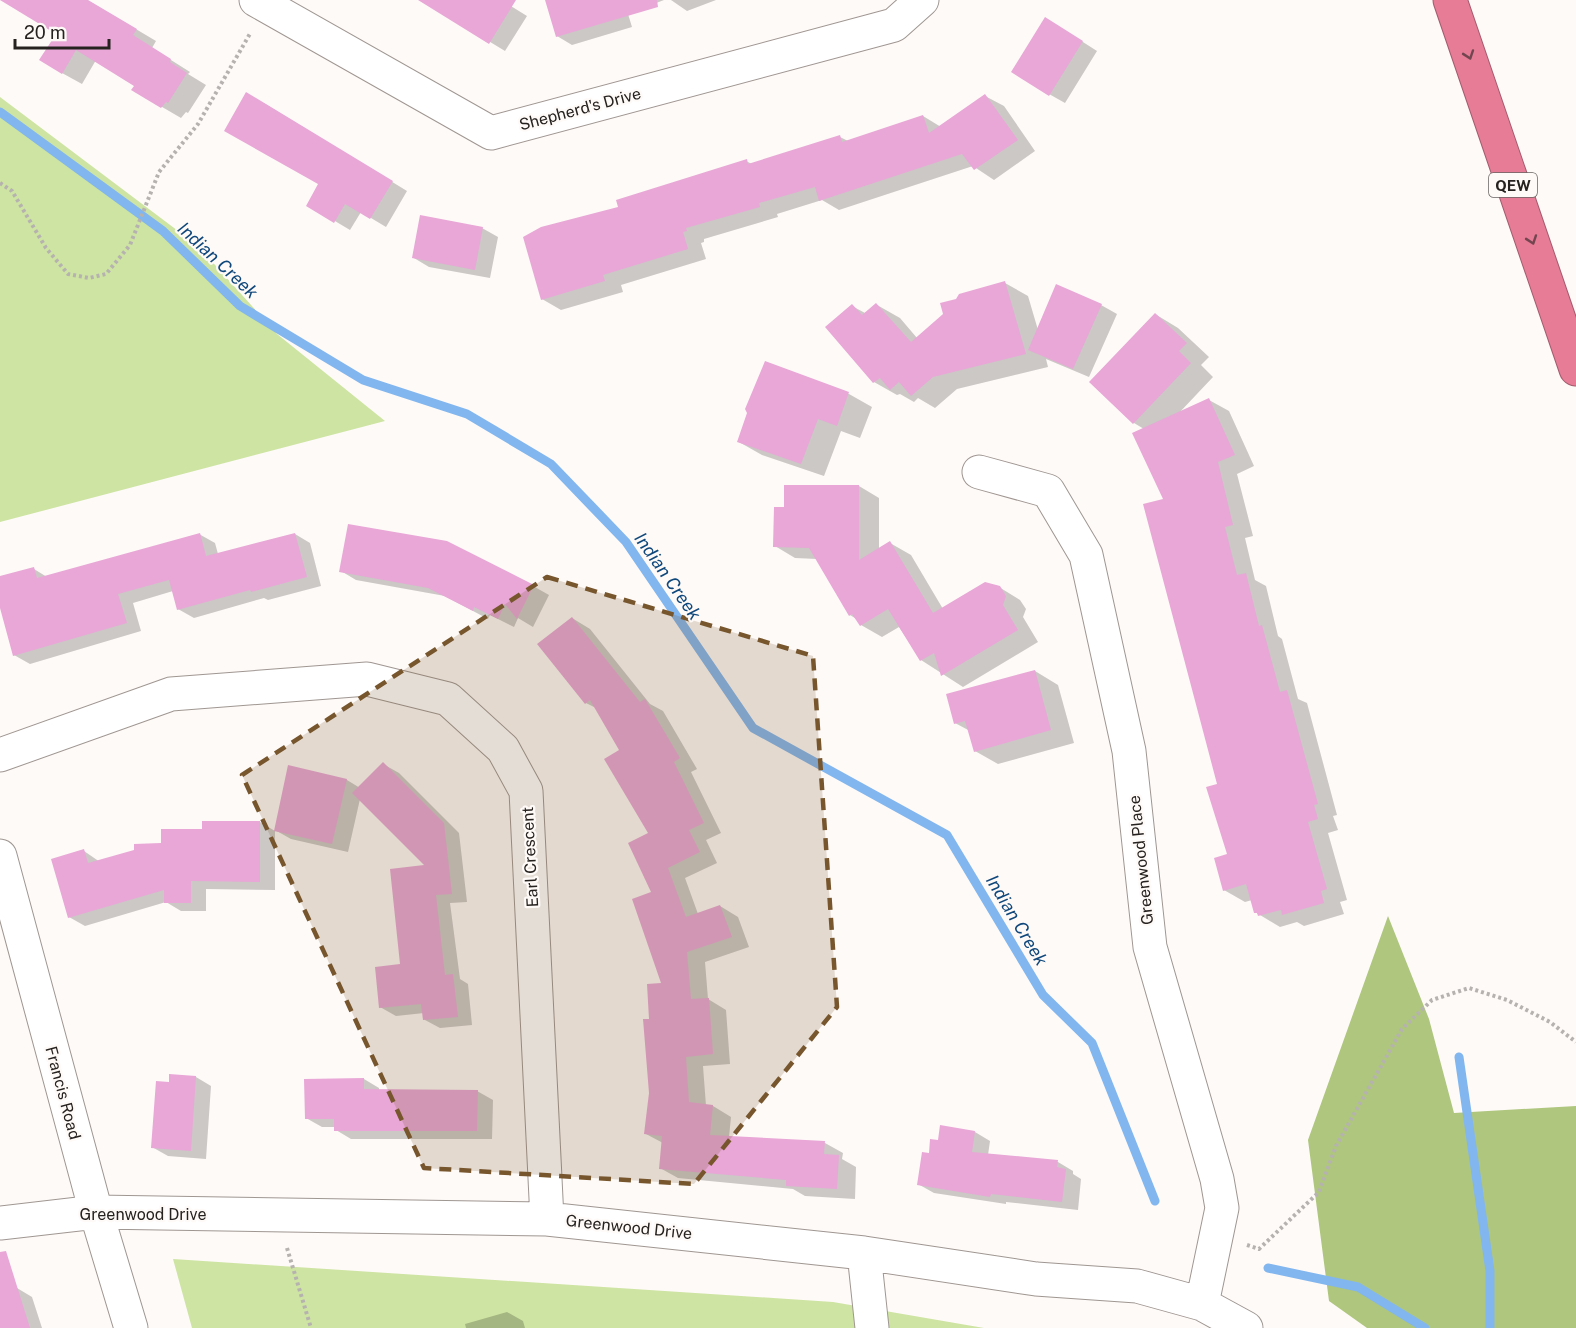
<svg xmlns="http://www.w3.org/2000/svg" width="1576" height="1328" font-family="'Public Sans',sans-serif">
  <rect width="100%" height="100%" fill="#fefaf8"/>
  <path fill="#cee4a2" d="M 0,97 L 198,246 L 277,334 L 385,421 L 0,522 Z
    M 173,1259 L 833,1302 L 984,1328 L 192,1328 Z"/>
  <path fill="#afc67e" d="M 1388,916 L 1429,1019 L 1454,1113 L 1576,1106 L 1576,1328 L 1367,1328 L 1329,1301 L 1308,1140 Z"/>
  <path fill="#0003" d="M 9,0 L 87,0 L 156,41 L 152,48 L 190,72 L 188,74 L 206,85 L 188,113 L 186,112 L 181,118 L 133,90 L 136,85 L 96,60 L 82,84 L 62,73 L 58,33 Z
    M 446,0 L 501,0 L 527,16 L 505,51 L 439,11 Z
    M 546,0 L 664,0 L 628,14 L 632,27 L 572,45 L 557,36 Z
    M 671,0 L 716,0 L 687,11 Z
    M 1061,28 L 1097,51 L 1065,103 L 1049,94 Z
    M 985,96 L 1004,106 L 1035,151 L 994,180 L 973,166 L 839,210 L 822,200 L 777,214 L 778,217 L 704,239 L 704,242 L 701,243 L 706,259 L 621,285 L 623,292 L 561,310 L 542,299 L 620,208 L 746,161 L 752,164 L 840,137 L 848,141 L 923,116 L 941,127 Z
    M 262,102 L 407,191 L 386,227 L 361,212 L 350,230 L 308,205 L 320,184 Z
    M 482,228 L 498,237 L 490,278 L 429,267 L 414,258 Z
    M 1005,283 L 1028,296 L 1038,330 L 1101,305 L 1117,314 L 1089,377 L 1046,359 L 1048,367 L 957,389 L 935,408 L 918,398 L 914,402 L 900,394 L 897,395 L 874,382 L 827,327 L 852,306 L 865,313 L 877,305 L 900,318 L 917,338 Z
    M 1155,314 L 1178,328 L 1209,357 L 1201,365 L 1213,377 L 1179,413 L 1209,400 L 1229,411 L 1254,466 L 1237,474 L 1253,536 L 1245,538 L 1255,580 L 1266,586 L 1278,636 L 1282,639 L 1298,699 L 1307,703 L 1337,815 L 1333,816 L 1338,830 L 1328,833 L 1347,900 L 1340,902 L 1344,914 L 1304,926 L 1297,922 L 1280,927 L 1255,912 L 1252,900 L 1245,902 L 1224,890 L 1229,855 L 1218,785 L 1165,500 L 1144,429 L 1134,423 L 1091,382 Z
    M 766,363 L 849,394 L 872,407 L 860,438 L 841,431 L 824,476 L 762,455 L 739,442 Z
    M 859,486 L 879,498 L 879,550 L 890,543 L 911,555 L 943,609 L 999,587 L 1020,600 L 1026,609 L 1023,617 L 1038,642 L 963,687 L 921,660 L 899,627 L 882,637 L 861,625 L 858,620 L 850,615 L 817,559 L 795,558 L 775,546 L 786,509 Z
    M 199,534 L 215,543 L 218,554 L 295,534 L 310,543 L 321,586 L 268,600 L 264,598 L 194,618 L 178,609 L 173,591 L 133,603 L 141,631 L 30,664 L 14,655 L 0,602 L 0,578 L 34,569 L 47,577 Z
    M 341,571 L 533,586 L 549,595 L 533,627 L 518,618 L 514,627 L 490,615 L 488,619 L 445,596 L 356,580 Z
    M 572,618 L 590,629 L 650,704 L 663,711 L 697,769 L 691,772 L 721,833 L 706,840 L 717,863 L 685,878 L 698,914 L 720,906 L 738,917 L 749,947 L 705,962 L 708,999 L 726,1010 L 730,1064 L 703,1066 L 706,1106 L 713,1106 L 731,1117 L 729,1137 L 825,1143 L 843,1153 L 842,1159 L 856,1167 L 855,1199 L 805,1196 L 793,1189 L 678,1178 L 660,1168 L 663,1143 L 646,1134 L 663,984 L 653,893 L 651,834 L 621,751 L 596,708 L 586,703 Z
    M 1035,671 L 1058,685 L 1074,743 L 998,764 L 975,751 L 970,731 L 955,723 Z
    M 383,764 L 399,773 L 459,833 L 467,902 L 450,903 L 460,979 L 468,984 L 472,1025 L 440,1028 L 425,1020 L 424,1013 L 396,1016 L 380,1007 L 402,966 L 427,867 L 360,799 L 348,852 L 291,839 L 275,830 L 290,767 L 347,780 L 360,788 Z
    M 260,822 L 275,831 L 275,890 L 206,889 L 206,911 L 181,911 L 166,902 L 85,926 L 69,917 L 84,851 L 100,862 L 163,845 L 204,830 Z
    M 196,1077 L 211,1086 L 206,1159 L 168,1156 L 152,1147 L 170,1084 Z
    M 364,1079 L 379,1088 L 379,1090 L 477,1091 L 493,1100 L 492,1139 L 351,1139 L 336,1130 L 336,1127 L 322,1127 L 306,1118 Z
    M 975,1132 L 990,1141 L 988,1155 L 1058,1162 L 1073,1171 L 1073,1174 L 1081,1179 L 1078,1210 L 1006,1202 L 1006,1204 L 934,1193 L 918,1184 L 930,1155 L 939,1141 Z
    M 17,1288 L 32,1297 L 42,1328 L 0,1328 L 0,1294 Z
    M 507,1312 L 523,1321 L 525,1328 L 466,1328 L 465,1324 Z"/>
  <g fill="none" stroke-linecap="round" stroke-linejoin="round">
    <path stroke="#82b6ee" stroke-width="9" d="M 0,112 L 163,231 L 240,306 L 363,380 L 467,414 L 551,464 L 626,542 L 753,728 L 947,835 L 1043,995 L 1092,1043 L 1155,1201
      M 1459,1057 L 1490,1271 L 1490,1328
      M 1268,1268 L 1358,1287 L 1425,1328"/>
  </g>
  <path fill="#e8a7d6" d="M 0,0 L 88,0 L 137,29 L 133,35 L 171,59 L 170,62 L 187,73 L 168,103 L 166,102 L 161,108 L 131,90 L 134,86 L 76,50 L 62,74 L 39,60 L 56,34 Z
    M 418,0 L 516,0 L 489,44 Z
    M 545,0 L 657,0 L 658,7 L 556,37 Z
    M 1045,17 L 1083,41 L 1049,96 L 1011,72 Z
    M 246,92 L 393,181 L 370,219 L 345,204 L 334,223 L 306,206 L 318,184 L 224,131 Z
    M 985,94 L 1018,140 L 974,170 L 962,154 L 819,201 L 815,187 L 759,203 L 760,207 L 686,228 L 687,231 L 683,232 L 688,249 L 603,275 L 605,281 L 541,300 L 523,237 L 541,227 L 618,207 L 616,200 L 747,159 L 748,164 L 840,135 L 842,142 L 923,115 L 929,133 Z
    M 420,215 L 483,227 L 475,270 L 412,258 Z
    M 1005,281 L 1026,354 L 933,377 L 911,396 L 899,382 L 890,390 L 880,378 L 873,383 L 825,327 L 852,304 L 862,315 L 876,303 L 911,342 L 943,314 L 940,303 L 956,299 L 959,294 Z
    M 1056,284 L 1102,304 L 1073,369 L 1028,350 Z
    M 1155,313 L 1187,343 L 1179,351 L 1191,363 L 1133,424 L 1089,382 Z
    M 765,361 L 849,392 L 837,426 L 818,419 L 801,464 L 737,442 L 747,413 L 745,409 Z
    M 1209,398 L 1235,455 L 1218,462 L 1233,525 L 1225,527 L 1237,575 L 1246,573 L 1259,626 L 1262,625 L 1280,692 L 1287,690 L 1318,804 L 1314,805 L 1318,819 L 1308,822 L 1327,889 L 1321,891 L 1324,903 L 1282,915 L 1281,910 L 1258,916 L 1257,913 L 1254,913 L 1246,884 L 1223,891 L 1214,858 L 1227,854 L 1206,787 L 1217,784 L 1143,504 L 1163,499 L 1132,433 Z
    M 784,485 L 859,485 L 859,560 L 890,541 L 933,613 L 985,582 L 1000,586 L 1006,596 L 1003,605 L 1018,630 L 941,676 L 934,653 L 920,661 L 888,609 L 860,626 L 852,614 L 849,616 L 809,548 L 773,547 L 774,507 L 784,507 Z
    M 348,524 L 447,541 L 534,585 L 517,619 L 505,604 L 498,619 L 474,607 L 473,611 L 428,588 L 339,572 Z
    M 200,533 L 206,556 L 295,533 L 307,577 L 251,592 L 250,590 L 177,610 L 169,580 L 118,594 L 127,623 L 13,656 L 0,608 L 0,576 L 34,567 L 37,578 Z
    M 572,617 L 640,702 L 645,699 L 680,758 L 674,762 L 704,823 L 689,830 L 700,852 L 668,868 L 686,917 L 720,905 L 732,937 L 687,952 L 691,999 L 709,998 L 713,1054 L 686,1057 L 689,1102 L 713,1105 L 710,1135 L 825,1141 L 824,1154 L 839,1155 L 837,1189 L 786,1186 L 786,1180 L 659,1169 L 662,1136 L 644,1134 L 649,1093 L 643,1019 L 649,1019 L 647,984 L 661,983 L 632,899 L 651,892 L 628,843 L 648,833 L 604,759 L 619,750 L 590,700 L 585,704 L 537,644 Z
    M 1035,670 L 1051,730 L 974,752 L 965,721 L 954,724 L 946,694 Z
    M 383,762 L 444,823 L 452,894 L 436,895 L 445,975 L 453,974 L 458,1017 L 423,1020 L 421,1004 L 379,1008 L 375,967 L 400,964 L 390,869 L 424,865 L 352,793 Z
    M 288,765 L 347,779 L 332,844 L 274,831 Z
    M 202,821 L 260,821 L 260,882 L 191,881 L 191,903 L 164,903 L 164,890 L 68,918 L 51,859 L 84,849 L 88,863 L 134,850 L 134,844 L 161,843 L 161,829 L 202,829 Z
    M 169,1074 L 196,1076 L 191,1151 L 151,1148 L 156,1081 L 169,1082 Z
    M 364,1078 L 364,1089 L 478,1090 L 477,1131 L 334,1131 L 334,1119 L 305,1119 L 304,1079 Z
    M 940,1125 L 975,1131 L 972,1152 L 1058,1160 L 1057,1167 L 1066,1169 L 1062,1202 L 991,1194 L 990,1197 L 917,1185 L 922,1152 L 929,1153 L 930,1139 L 938,1140 Z
    M 6,1251 L 30,1328 L 0,1328 L 0,1252 Z"/>
  <g fill="none" stroke-linecap="round" stroke-linejoin="round">
    <defs>
      <path id="minor" d="M 256,0 L 491,133 L 894,25 L 922,0
        M 979,472 L 1048,491 L 1086,555 L 1129,751 L 1150,947 L 1217,1179 L 1222,1208 L 1202,1304
        M 0,755 L 171,694 L 367,679 L 448,699 L 503,749 L 526,791 L 547,1219
        M 0,856 L 96,1212 L 131,1328
        M 0,1223 L 96,1212 L 547,1219 L 864,1253 L 1036,1279 L 1137,1286 L 1202,1304 L 1246,1328
        M 864,1253 L 872,1328"/>
      <path id="highway" d="M 1450,0 L 1576,369"/>
    </defs>
    <use href="#minor" stroke="#9f9691" stroke-width="35"/>
    <use href="#highway" stroke="#a35c6d" stroke-width="35"/>
    <path stroke="#b6b2b0" stroke-width="4" stroke-dasharray="3 3" stroke-linecap="butt" d="M 0,183 L 12,191 L 46,248 L 68,274 L 89,278 L 106,274 L 130,245 L 159,172 L 198,124 L 251,32
      M 1247,1245 L 1259,1249 L 1319,1192 L 1336,1146 L 1402,1029 L 1432,1000 L 1469,988 L 1507,1000 L 1550,1022 L 1576,1042
      M 287,1248 L 311,1328"/>
    <use href="#minor" stroke="#fff" stroke-width="33"/>
    <use href="#highway" stroke="#e67c96" stroke-width="33"/>
  </g>
  <defs><path id="oneway-chevron" d="M-2-3.5L2.5 0L-2 3.5" fill="none" stroke-width="1.6" stroke-linecap="round" stroke-linejoin="round" transform="scale(1.5)"/></defs>
  <g stroke="#73464f">
    <use href="#oneway-chevron" transform="translate(1469 55) rotate(71)"/>
    <use href="#oneway-chevron" transform="translate(1532 240) rotate(71)"/>
  </g>
  <path fill="#77562d" fill-opacity="0.2" stroke="#77562d" stroke-width="4.5" stroke-dasharray="12 8" stroke-linejoin="round" d="M 547,577 L 813,656 L 837,1007 L 694,1184 L 424,1168 L 242,775 Z"/>
  <g text-anchor="middle" dominant-baseline="central" stroke-width="4.5" stroke-linejoin="round" paint-order="stroke">
    <rect fill="#fefaf8" stroke="#676361" stroke-width="1.5" x="1489" y="173" width="48" height="24" rx="4.5"/>
    <g font-size="15" font-weight="bold" fill="#262220">
      <text x="1513" y="185">QEW</text>
    </g>
    <g font-size="16" fill="#262220" stroke="#fefaf8">
      <text transform="translate(580 109) rotate(-15)">Shepherd's Drive</text>
      <text transform="translate(530 857) rotate(-93)">Earl Crescent</text>
      <text transform="translate(1141 860) rotate(-96)">Greenwood Place</text>
      <text transform="translate(63 1093) rotate(75)">Francis Road</text>
      <text x="143" y="1214">Greenwood Drive</text>
      <text transform="translate(629 1227) rotate(6)">Greenwood Drive</text>
    </g>
    <g font-size="18" font-style="italic" fill="#10487b" stroke="#fefaf8">
      <text transform="translate(218 260) rotate(43)">Indian Creek</text>
      <text transform="translate(668 576) rotate(55)">Indian Creek</text>
      <text transform="translate(1017 920) rotate(59)">Indian Creek</text>
    </g>
  </g>
  <path d="M15 39v9h94v-9" fill="none" stroke="#262220" stroke-width="3"/>
  <text x="24" y="39" font-size="18" fill="#262220" stroke="#fefaf8" stroke-width="4.5" paint-order="stroke">20 m</text>
</svg>
